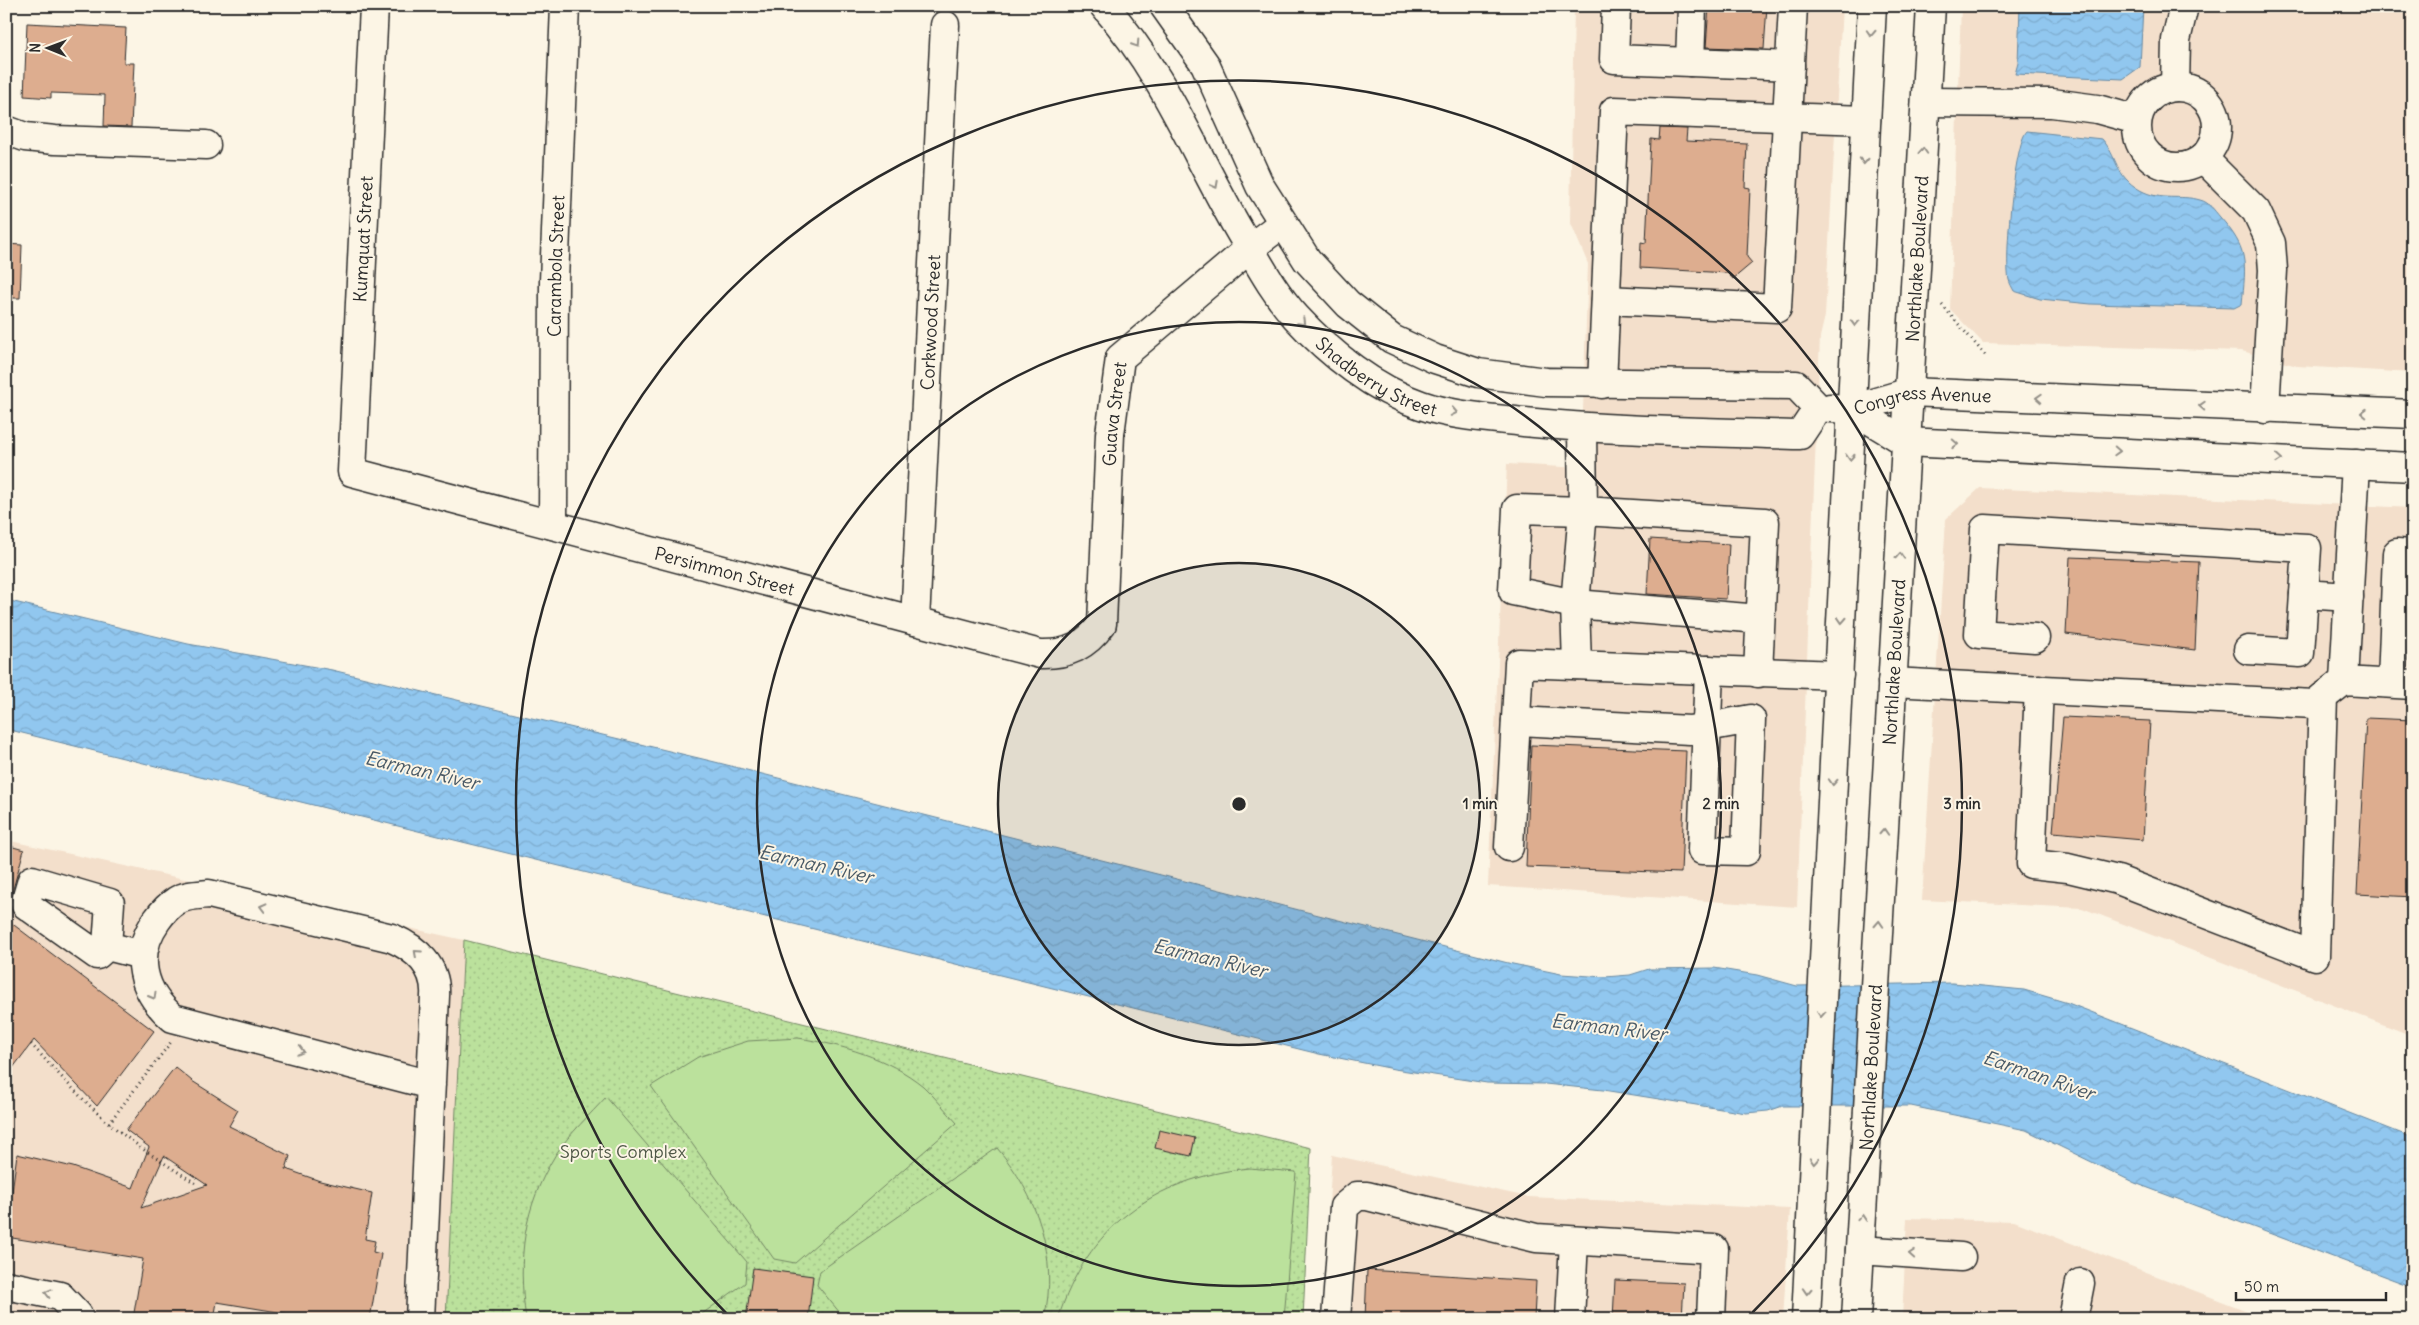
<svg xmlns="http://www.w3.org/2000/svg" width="2419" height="1325" font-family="Delius,sans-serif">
  <defs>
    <pattern id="park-dots" width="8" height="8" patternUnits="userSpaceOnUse" patternTransform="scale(1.25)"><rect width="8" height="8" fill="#bbe19c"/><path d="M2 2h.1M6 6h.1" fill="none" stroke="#a1c187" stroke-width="1.8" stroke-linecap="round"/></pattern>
    <pattern id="water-waves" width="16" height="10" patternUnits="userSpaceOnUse" patternTransform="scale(1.25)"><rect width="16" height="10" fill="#91c7ef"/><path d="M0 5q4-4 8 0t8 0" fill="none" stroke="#7dabcd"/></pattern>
  </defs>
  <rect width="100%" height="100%" fill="#fcf5e5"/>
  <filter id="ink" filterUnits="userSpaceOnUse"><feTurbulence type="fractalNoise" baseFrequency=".02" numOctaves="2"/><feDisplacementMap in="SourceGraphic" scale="10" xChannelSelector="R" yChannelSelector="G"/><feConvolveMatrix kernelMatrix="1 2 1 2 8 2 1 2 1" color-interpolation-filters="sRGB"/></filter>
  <g filter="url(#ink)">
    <path fill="#f3dfcb" d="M 1574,6 L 1842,6 L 1825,316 L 1820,337 L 1797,907 L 1488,886 L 1507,464 L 1581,468 L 1588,264 L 1570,221 Z
      M 1961,6 L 2413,6 L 2413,373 L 2297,366 L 2242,351 L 1983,343 L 1950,309 Z
      M 1980,488 L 2413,508 L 2413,1036 L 2082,908 L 1922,900 L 1946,519 Z
      M 6,840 L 464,940 L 446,1319 L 6,1319 Z
      M 1332,1155 L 1528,1197 L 1790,1209 L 1783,1319 L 1322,1319 Z
      M 1907,1218 L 2014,1221 L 2268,1319 L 1902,1319 Z"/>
    <path fill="url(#park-dots)" stroke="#738664" d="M 464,940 L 1311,1148 L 1303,1319 L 446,1319 Z"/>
    <path fill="#bbe19c" stroke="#738664" d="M 798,1038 C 842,1045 887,1057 923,1086 C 935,1097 946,1111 957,1123 L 795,1263 L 774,1259 L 651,1086 L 698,1057 L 748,1041 Z
      M 606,1097 L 747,1262 L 745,1283 L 695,1319 L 526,1319 C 517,1258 523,1208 556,1154 C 569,1134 590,1115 606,1097 Z
      M 997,1148 C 1037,1194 1059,1258 1044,1319 L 845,1319 L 817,1285 L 820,1271 Z
      M 1249,1168 L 1296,1172 L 1284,1319 L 1058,1319 C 1087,1227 1154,1178 1249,1168 Z"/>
    <path fill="url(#water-waves)" stroke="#6889a1" d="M 2020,6 L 2143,6 L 2140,67 L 2123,79 L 2015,74 L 2018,63 Z
      M 2027,131 L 2102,139 C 2118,157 2114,175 2140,190 C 2162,202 2179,194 2200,200 C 2209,202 2214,210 2220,217 C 2249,250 2246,262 2242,304 L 2234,308 L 2091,304 L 2040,299 L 2014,291 C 2012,287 2010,284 2009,280 C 2004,261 2014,143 2027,131 Z
      M 6,600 L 188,644 L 332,670 L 715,762 L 1508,963 L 1561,974 L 1605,977 L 1630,975 L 1649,969 L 1714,968 L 1757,975 L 1797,986 L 1953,983 L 2024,990 L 2068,1003 L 2413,1138 L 2413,1287 L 2135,1183 L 2026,1130 L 1911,1106 L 1783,1106 L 1768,1111 L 1746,1113 L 1603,1090 L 1545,1084 L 1487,1083 L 1394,1069 L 1319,1054 L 6,729 Z"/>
    <path fill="#ddad8f" stroke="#2b2b2b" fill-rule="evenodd" d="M 1709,6 L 1767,6 L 1764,49 L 1706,47 Z
      M 27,23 L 126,28 L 124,63 L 134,63 L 131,127 L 104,126 L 105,95 L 51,93 L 51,98 L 24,96 Z
      M 1660,128 L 1687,129 L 1686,141 L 1747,144 L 1745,187 L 1750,188 L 1747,257 L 1752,263 L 1733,279 L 1727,273 L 1640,268 L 1641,242 L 1646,243 L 1651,139 L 1659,140 Z
      M 6,244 L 22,245 L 20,298 L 6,298 Z
      M 1650,539 L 1729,544 L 1726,599 L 1647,594 Z
      M 2070,557 L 2199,562 L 2195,650 L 2066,634 Z
      M 2063,717 L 2150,721 L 2143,840 L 2053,832 Z
      M 2366,718 L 2413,720 L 2413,897 L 2357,894 Z
      M 1531,745 L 1686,751 L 1681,873 L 1526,867 Z
      M 6,845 L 24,850 L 11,896 L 6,896 Z
      M 6,919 L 154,1031 L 97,1106 L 34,1040 L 6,1077 Z
      M 175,1067 L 192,1081 L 238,1110 L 229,1126 L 290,1156 L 286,1169 L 320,1181 L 372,1193 L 365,1239 L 375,1241 L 373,1252 L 381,1254 L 370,1319 L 290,1319 L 290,1314 L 217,1302 L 214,1319 L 133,1319 L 143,1259 L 6,1237 L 17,1154 L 73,1167 L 133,1188 L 149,1147 L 126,1130 ZM 164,1156 L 207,1185 L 141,1208 Z
      M 1159,1130 L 1195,1138 L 1191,1156 L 1155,1148 Z
      M 753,1268 L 813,1276 L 808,1319 L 746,1319 Z
      M 1367,1270 L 1536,1281 L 1534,1319 L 1365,1319 Z
      M 1615,1280 L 1684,1283 L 1682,1319 L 1613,1319 Z"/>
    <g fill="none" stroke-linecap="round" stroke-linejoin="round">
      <defs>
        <g id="minor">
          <path id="s1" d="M 374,6 L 352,472 L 1040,654 C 1068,655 1086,646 1102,624 L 1110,434 L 1120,358 L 1250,248 L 1283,223"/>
          <path id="s2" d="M 1104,6 C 1167,76 1198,163 1246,242 C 1261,268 1276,295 1296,317 C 1330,354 1374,389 1421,405 C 1452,416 1491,418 1524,422 C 1615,431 1708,432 1800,435 L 1818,408 L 1796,385 L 1546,382 L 1478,373 L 1435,359 L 1392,339 L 1348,304 L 1307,260 L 1260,186 L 1205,64 L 1164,6"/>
          <path d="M 1616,6 L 1614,59 L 1790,66"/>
          <path d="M 1690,62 L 1692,6"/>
          <path d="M 2175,87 L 2176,40 L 2184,6"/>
          <circle cx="2177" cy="127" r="40"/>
          <path d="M 1926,102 L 2052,103 L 2097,109 L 2137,120"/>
          <path d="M 6,130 L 25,137 L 55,140 L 206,145"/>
          <path d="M 2203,158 L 2256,211 L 2271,243 L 2273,270 L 2265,409"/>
          <path d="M 1606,300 L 1777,308 L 1793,6"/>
          <path d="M 1602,384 L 1614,111 L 1866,120"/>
          <path id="s3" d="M 1830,408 L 1852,409 L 1910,392 L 2413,414"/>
          <path d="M 1852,409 L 1906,442 L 2413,467"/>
          <path id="s4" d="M 553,525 L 554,281 L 565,6"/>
          <path id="s5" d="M 915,621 L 945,25"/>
          <path d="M 2035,638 L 1979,634 L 1985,529 L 2307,548 L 2304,594 L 2349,597"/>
          <path d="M 2248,650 L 2300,653 L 2304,594"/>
          <path d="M 1577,665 L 1575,604 L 1583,511 L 1582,428"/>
          <path d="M 1758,673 L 1765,522 L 1583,511 L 1517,509 L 1513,591 L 1575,604 L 1760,619"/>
          <path d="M 2344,681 L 2356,464"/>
          <path d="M 1892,682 L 2314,704 L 2344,681 L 2413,685"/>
          <path d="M 2392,683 L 2397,553 L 2413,554"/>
          <path d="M 2039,689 L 2031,864 L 2068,868 L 2118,880 L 2315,956 L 2323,697"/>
          <path d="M 1516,721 L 1690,730 L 1751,719 L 1746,851 L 1702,850 L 1709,670"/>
          <path d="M 1509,847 L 1519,663 L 1839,675"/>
          <path d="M 107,946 L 97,955 L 25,904 L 32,880 L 110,903 L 107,946 L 142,955"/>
          <path d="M 1860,1250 L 1961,1257"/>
          <path d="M 6,1285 L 60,1296 L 78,1315 L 79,1319"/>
          <path d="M 420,1319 L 435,996 C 437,967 417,949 392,938 L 209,894 C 198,895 185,895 176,901 C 168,906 162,913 157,920 C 132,955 142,992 173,1018 L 431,1085"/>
          <path d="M 1336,1319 L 1344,1207 L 1357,1196 L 1367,1196 L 1536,1238 L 1714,1249 L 1711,1319"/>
          <path d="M 1570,1319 L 1574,1241"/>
          <path d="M 2073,1319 L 2080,1283"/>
        </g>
        <g id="major">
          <path d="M 1806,1319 L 1872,6"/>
          <path id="s6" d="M 1856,1319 L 1931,6"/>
        </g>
      </defs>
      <use href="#minor" stroke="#2b2b2b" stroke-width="31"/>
      <use href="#major" stroke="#2b2b2b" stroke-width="31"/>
      <path stroke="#2b2b2b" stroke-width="3" stroke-dasharray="1 4" stroke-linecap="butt" d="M 1942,305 L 1986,356
        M 31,1044 C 56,1071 81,1099 109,1123 C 136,1146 167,1165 197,1184
        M 109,1123 L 171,1042"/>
      <use href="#minor" stroke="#fcf5e5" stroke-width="28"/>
      <use href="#major" stroke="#fcf5e5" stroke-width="28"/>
    </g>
    <defs><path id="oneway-chevron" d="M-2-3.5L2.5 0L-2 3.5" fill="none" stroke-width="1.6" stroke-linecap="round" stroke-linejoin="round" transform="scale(1.25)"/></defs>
    <g stroke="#949088">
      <use href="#oneway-chevron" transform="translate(1871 33) rotate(93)"/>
      <use href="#oneway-chevron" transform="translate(1136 44) rotate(57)"/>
      <use href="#oneway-chevron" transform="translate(1923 151) rotate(-87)"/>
      <use href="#oneway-chevron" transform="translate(1864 161) rotate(93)"/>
      <use href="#oneway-chevron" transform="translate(1215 185) rotate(62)"/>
      <use href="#oneway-chevron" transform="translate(1302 322) rotate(45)"/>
      <use href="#oneway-chevron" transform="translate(1855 323) rotate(92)"/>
      <use href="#oneway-chevron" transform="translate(2039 398) rotate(-177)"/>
      <use href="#oneway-chevron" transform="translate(2202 406) rotate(-177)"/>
      <use href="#oneway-chevron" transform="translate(1454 412) rotate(11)"/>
      <use href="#oneway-chevron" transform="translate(2364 413) rotate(-178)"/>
      <use href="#oneway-chevron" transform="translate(1955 444) rotate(3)"/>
      <use href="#oneway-chevron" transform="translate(2117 451) rotate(3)"/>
      <use href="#oneway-chevron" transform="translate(1850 457) rotate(93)"/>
      <use href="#oneway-chevron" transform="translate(2279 459) rotate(4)"/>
      <use href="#oneway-chevron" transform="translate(1900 556) rotate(-87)"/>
      <use href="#oneway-chevron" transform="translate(1842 620) rotate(93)"/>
      <use href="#oneway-chevron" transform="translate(1833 782) rotate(93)"/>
      <use href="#oneway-chevron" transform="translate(1884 832) rotate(-87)"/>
      <use href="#oneway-chevron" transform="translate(263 907) rotate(-166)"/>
      <use href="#oneway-chevron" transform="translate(1879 924) rotate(-87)"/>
      <use href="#oneway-chevron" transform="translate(417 953) rotate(-138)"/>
      <use href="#oneway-chevron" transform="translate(153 996) rotate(60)"/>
      <use href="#oneway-chevron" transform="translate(1821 1014) rotate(93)"/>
      <use href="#oneway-chevron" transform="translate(301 1051) rotate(15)"/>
      <use href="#oneway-chevron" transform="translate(1814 1161) rotate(93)"/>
      <use href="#oneway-chevron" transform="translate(1862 1218) rotate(-86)"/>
      <use href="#oneway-chevron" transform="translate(1912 1254) rotate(-176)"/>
      <use href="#oneway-chevron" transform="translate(1807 1291) rotate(93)"/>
      <use href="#oneway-chevron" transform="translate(48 1293) rotate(-166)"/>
    </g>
  </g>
  <circle cx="1239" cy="804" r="241" fill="#2b2b2b" fill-opacity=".12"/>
  <g fill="none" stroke="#2b2b2b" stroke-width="2.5">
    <circle cx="1239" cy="804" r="241"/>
    <circle cx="1239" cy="804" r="482"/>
    <path d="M728 1315A723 723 0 1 1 1750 1315"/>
  </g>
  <g text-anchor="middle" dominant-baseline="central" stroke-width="4" stroke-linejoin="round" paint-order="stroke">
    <g font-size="18" fill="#2b2b2b" stroke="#fcf5e5">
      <text transform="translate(363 239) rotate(-87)">Kumquat Street</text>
      <text stroke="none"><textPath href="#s6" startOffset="1062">Northlake Boulevard</textPath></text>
      <text stroke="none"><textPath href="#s4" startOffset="259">Carambola Street</textPath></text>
      <text stroke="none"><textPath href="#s5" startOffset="299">Corkwood Street</textPath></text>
      <text stroke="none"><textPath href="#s2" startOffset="468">Shadberry Street</textPath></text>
      <text stroke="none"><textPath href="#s3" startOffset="94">Congress Avenue</textPath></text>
      <text stroke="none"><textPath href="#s1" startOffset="1461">Guava Street</textPath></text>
      <text stroke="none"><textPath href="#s1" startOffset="852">Persimmon Street</textPath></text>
      <text stroke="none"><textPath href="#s6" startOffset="658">Northlake Boulevard</textPath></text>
      <text stroke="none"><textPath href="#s6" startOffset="252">Northlake Boulevard</textPath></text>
    </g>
    <g font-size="18" fill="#4f5847" stroke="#fcf5e5">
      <text x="623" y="1151">Sports Complex</text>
    </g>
    <g font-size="19" font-style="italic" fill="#4a5a66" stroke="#fcf5e5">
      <text transform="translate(422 770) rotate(13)">Earman River</text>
      <text transform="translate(816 864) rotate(13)">Earman River</text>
      <text transform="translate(1210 958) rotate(13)">Earman River</text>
      <text transform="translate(1609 1027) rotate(7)">Earman River</text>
      <text transform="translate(2039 1075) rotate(19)">Earman River</text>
    </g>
  </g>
  <circle cx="1239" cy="804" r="8" fill="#2b2b2b" stroke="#fcf5e5" stroke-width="2.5"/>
  <g font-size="15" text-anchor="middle" font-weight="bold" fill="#2b2b2b" stroke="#fcf5e5" stroke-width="4" stroke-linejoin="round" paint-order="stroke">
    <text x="1480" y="809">1 min</text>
    <text x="1721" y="809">2 min</text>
    <text x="1962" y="809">3 min</text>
  </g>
  <rect width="2419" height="1325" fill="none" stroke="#fcf5e5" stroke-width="25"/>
  <rect x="12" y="12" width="2394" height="1300" fill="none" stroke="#2b2b2b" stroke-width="2" filter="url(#ink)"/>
  <g transform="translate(48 48) rotate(271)" stroke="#fcf5e5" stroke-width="4" paint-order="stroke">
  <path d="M0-4L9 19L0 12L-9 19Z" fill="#2b2b2b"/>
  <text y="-8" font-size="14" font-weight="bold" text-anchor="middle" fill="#2b2b2b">N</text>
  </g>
  <path d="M2236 1292v8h150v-8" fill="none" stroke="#2b2b2b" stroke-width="2.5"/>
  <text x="2244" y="1292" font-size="15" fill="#2b2b2b" stroke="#fcf5e5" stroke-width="4" paint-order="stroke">50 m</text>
</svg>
